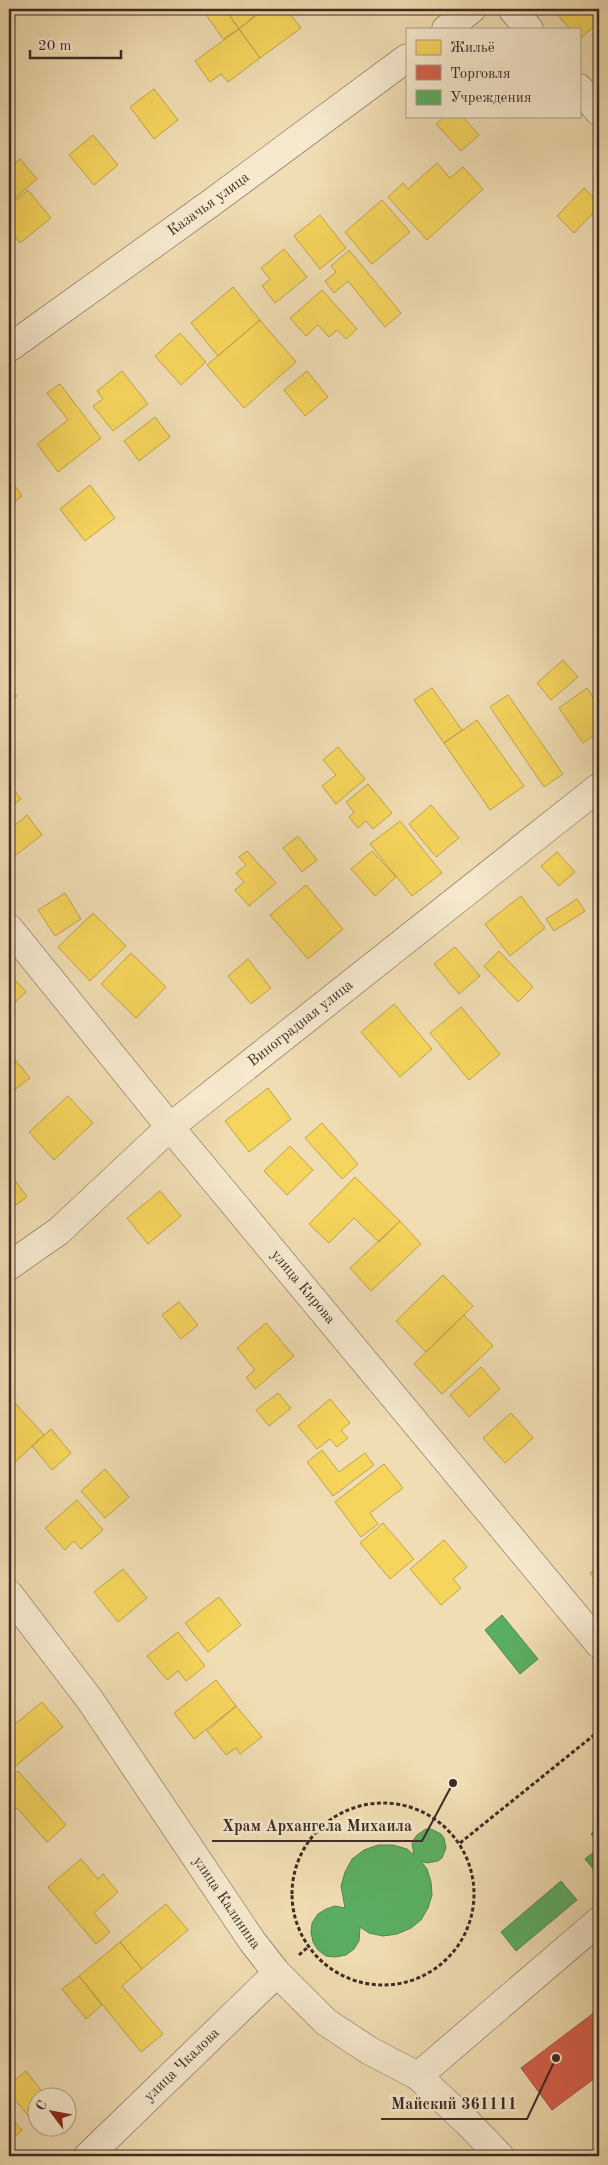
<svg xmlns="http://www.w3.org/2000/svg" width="608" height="2165" font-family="'Old Standard TT',serif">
  <rect width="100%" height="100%" fill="#f1ddb3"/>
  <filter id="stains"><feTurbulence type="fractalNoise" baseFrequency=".004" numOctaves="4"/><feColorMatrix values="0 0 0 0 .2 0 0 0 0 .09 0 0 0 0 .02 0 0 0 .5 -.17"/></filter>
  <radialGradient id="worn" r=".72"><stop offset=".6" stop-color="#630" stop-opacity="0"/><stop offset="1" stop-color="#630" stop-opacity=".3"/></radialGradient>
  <path fill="#f6d55c" stroke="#bea24c" d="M 202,9 L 225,9 L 239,29 L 223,39 Z
    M 225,9 L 247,9 L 253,17 L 239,29 Z
    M 264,9 L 286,9 L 301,28 L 260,58 L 239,29 Z
    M 557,9 L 599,9 L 599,22 L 580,39 L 579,29 L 570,29 L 554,11 Z
    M 239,29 L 260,58 L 228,82 L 221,74 L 210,82 L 195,61 Z
    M 154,89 L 178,120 L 154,139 L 130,107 Z
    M 445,116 L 462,116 L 479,135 L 461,151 L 436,124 Z
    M 93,135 L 118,165 L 94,185 L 69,155 Z
    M 20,159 L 37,179 L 16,197 L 9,189 L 9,168 Z
    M 437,163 L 450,178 L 463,167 L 483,189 L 427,240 L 388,197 L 403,183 L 408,189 Z
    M 584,188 L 599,203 L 599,207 L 574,233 L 557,216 Z
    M 28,190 L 51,218 L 20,243 L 9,229 L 9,205 Z
    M 382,200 L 410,232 L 372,264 L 345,232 Z
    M 320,215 L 346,248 L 320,269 L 294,236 Z
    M 284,249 L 307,277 L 275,303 L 262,286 L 270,279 L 261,268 Z
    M 349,250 L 401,313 L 385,327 L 348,281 L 334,293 L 325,281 L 336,272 L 331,266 Z
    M 233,287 L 260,320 L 218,356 L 191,323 Z
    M 322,290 L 357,329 L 346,339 L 337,330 L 329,337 L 318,325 L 306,336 L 290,318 Z
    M 260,320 L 296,362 L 244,408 L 207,365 Z
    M 180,333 L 206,362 L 181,385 L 155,356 Z
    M 122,371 L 148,404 L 113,431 L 93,406 L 103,399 L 97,391 Z
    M 307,371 L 328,397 L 305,416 L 284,390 Z
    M 60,384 L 101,438 L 58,472 L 37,444 L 68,420 L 47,393 Z
    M 155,417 L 170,437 L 139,461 L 124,441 Z
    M 9,477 L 22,496 L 9,506 Z
    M 90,485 L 115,518 L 85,541 L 60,509 Z
    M 563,660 L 578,677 L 551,700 L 537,683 Z
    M 9,687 L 17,696 L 9,703 Z
    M 432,688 L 462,730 L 444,743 L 414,700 Z
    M 587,688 L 599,706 L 599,732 L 583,743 L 559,708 Z
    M 508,695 L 563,774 L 544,787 L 490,707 Z
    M 477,720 L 524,786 L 490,810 L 444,743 Z
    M 338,747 L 365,779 L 336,804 L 322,786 L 336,775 L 323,760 Z
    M 9,784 L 21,799 L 9,808 Z
    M 368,784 L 392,813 L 373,829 L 366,821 L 358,828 L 349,817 L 354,812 L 346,802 Z
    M 431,805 L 459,838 L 436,857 L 409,824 Z
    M 27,815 L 42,835 L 16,855 L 9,846 L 9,830 Z
    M 400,821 L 442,873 L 412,896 L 370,844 Z
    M 298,836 L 317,860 L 302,872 L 283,848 Z
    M 247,851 L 276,883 L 249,906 L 235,890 L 244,882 L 236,873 L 246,865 L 239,857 Z
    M 372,851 L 396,877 L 375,896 L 351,869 Z
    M 557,852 L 575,872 L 559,886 L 541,866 Z
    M 306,885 L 343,929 L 308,959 L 270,915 Z
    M 65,893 L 81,919 L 55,936 L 38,910 Z
    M 521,896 L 545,928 L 510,956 L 485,924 Z
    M 577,899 L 585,911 L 554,931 L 546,919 Z
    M 93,913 L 126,946 L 90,981 L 58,947 Z
    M 455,947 L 480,976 L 459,994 L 434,964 Z
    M 499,951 L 533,987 L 518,1002 L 484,966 Z
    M 131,953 L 166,987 L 136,1018 L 101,984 Z
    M 248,959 L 271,988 L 251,1004 L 228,976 Z
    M 9,973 L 26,992 L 9,1008 Z
    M 394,1004 L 432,1049 L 400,1077 L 361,1032 Z
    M 461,1007 L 500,1054 L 469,1080 L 430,1033 Z
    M 13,1057 L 30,1078 L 9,1094 L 9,1060 Z
    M 268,1088 L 291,1119 L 249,1152 L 225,1121 Z
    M 68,1096 L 93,1123 L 54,1160 L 29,1132 Z
    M 322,1123 L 358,1164 L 342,1179 L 305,1138 Z
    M 290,1146 L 313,1170 L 287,1195 L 264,1171 Z
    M 9,1172 L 27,1197 L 9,1210 Z
    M 355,1177 L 400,1221 L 379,1242 L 354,1218 L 329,1243 L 309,1224 Z
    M 160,1191 L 181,1216 L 148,1244 L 127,1218 Z
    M 400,1221 L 421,1244 L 371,1291 L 350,1268 Z
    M 443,1275 L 473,1306 L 426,1352 L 396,1321 Z
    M 179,1302 L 198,1325 L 181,1339 L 162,1315 Z
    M 464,1315 L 493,1346 L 442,1394 L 414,1364 Z
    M 266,1323 L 294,1356 L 255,1389 L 246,1377 L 255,1370 L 237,1348 Z
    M 481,1367 L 500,1389 L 469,1417 L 450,1395 Z
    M 278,1393 L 291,1408 L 269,1426 L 256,1410 Z
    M 330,1399 L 350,1423 L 341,1430 L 348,1438 L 337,1447 L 330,1439 L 317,1449 L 298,1426 Z
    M 16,1404 L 44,1435 L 9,1468 L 9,1410 Z
    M 511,1413 L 533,1438 L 505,1463 L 483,1438 Z
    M 51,1429 L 71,1453 L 52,1470 L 32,1446 Z
    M 322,1450 L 339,1472 L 365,1453 L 374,1465 L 333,1496 L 307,1462 Z
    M 384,1464 L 403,1488 L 370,1513 L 378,1524 L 361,1537 L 335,1502 Z
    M 105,1469 L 129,1497 L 105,1518 L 81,1491 Z
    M 77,1500 L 103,1530 L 81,1549 L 74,1541 L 65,1550 L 45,1528 Z
    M 383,1523 L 414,1559 L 390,1579 L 360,1543 Z
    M 444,1540 L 467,1567 L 453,1579 L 461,1588 L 441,1605 L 410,1569 Z
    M 599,1566 L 599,1586 L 590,1573 Z
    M 123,1569 L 147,1598 L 118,1622 L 94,1592 Z
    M 219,1597 L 241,1625 L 208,1652 L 185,1623 Z
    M 178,1632 L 205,1666 L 186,1681 L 178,1671 L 167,1680 L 147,1656 Z
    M 216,1680 L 236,1706 L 194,1739 L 174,1713 Z
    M 42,1702 L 63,1727 L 13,1768 L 9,1763 L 9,1729 Z
    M 236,1706 L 262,1737 L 240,1754 L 236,1748 L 226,1755 L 207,1731 Z
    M 18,1771 L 66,1825 L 47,1842 L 17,1808 L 9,1816 L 9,1780 Z
    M 81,1859 L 98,1879 L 103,1874 L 118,1892 L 94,1913 L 110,1932 L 96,1944 L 48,1887 Z
    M 166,1904 L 188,1930 L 142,1969 L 120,1942 Z
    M 120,1942 L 142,1969 L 122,1986 L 163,2034 L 141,2052 L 79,1976 Z
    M 79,1976 L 102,2005 L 86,2019 L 62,1989 Z
    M 26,2071 L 47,2098 L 38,2098 L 38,2118 L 33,2122 L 9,2092 L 9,2085 Z
    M 9,2116 L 22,2130 L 9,2142 Z"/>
  <path fill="#d6604d" stroke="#a85041" d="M 599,2009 L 599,2075 L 552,2110 L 521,2068 Z"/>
  <path fill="#5aae61" stroke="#51874f" d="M 502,1615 L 538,1659 L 520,1674 L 485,1630 Z
    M 599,1827 L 599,1844 L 591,1834 Z
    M 426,1829 L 431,1829 L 441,1834 L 444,1838 L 446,1848 L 442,1858 L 438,1861 L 427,1863 L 421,1861 L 427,1869 L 431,1882 L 432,1895 L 428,1908 L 421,1920 L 411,1928 L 397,1934 L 383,1936 L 369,1933 L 360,1927 L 359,1941 L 354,1949 L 346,1955 L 336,1957 L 326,1956 L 318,1950 L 313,1942 L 311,1932 L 312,1923 L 318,1914 L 326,1909 L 335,1906 L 345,1908 L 341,1886 L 345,1872 L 352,1859 L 364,1850 L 378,1845 L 393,1845 L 407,1849 L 414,1855 L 412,1844 L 414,1839 L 417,1835 Z
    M 599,1848 L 599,1876 L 585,1859 Z
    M 561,1881 L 577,1900 L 516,1951 L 501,1932 Z"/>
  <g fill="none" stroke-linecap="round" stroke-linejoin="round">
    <defs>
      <g id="minor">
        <path d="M 512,9 L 529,29"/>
        <path d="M 446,29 L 472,9"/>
        <path d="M 579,88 L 599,112"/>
        <path id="s1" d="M 9,348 L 211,203 L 407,58"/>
        <path id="s2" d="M 9,928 L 170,1127 L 599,1644"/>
        <path id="s3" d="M 9,1266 L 59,1231 L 170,1127 L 599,787"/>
        <path d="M 418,2076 L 599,1921"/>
        <path id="s4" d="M 88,2156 L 277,1973"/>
      </g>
      <g id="tertiary">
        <path id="s5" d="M 9,1594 L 90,1700 L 252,1941 L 277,1973 L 326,2022 L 370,2051 L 418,2076 L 467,2122 L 500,2156"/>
      </g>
    </defs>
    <use href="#minor" stroke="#6a5848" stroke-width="29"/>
    <use href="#tertiary" stroke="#6a5848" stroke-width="29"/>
    <path stroke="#3d2b25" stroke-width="3" stroke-dasharray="4 2.5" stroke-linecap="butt" d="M292 1894a91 91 0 1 1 182 0a91 91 0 1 1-182 0Z
      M 460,1843 L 599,1731
      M 299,1955 L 308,1947"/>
    <use href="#minor" stroke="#f6e9ce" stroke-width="28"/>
    <use href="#tertiary" stroke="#f6e9ce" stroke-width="28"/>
  </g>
  <g text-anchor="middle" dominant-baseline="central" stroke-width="5" stroke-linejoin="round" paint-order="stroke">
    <g font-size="15" fill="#3d2b25" stroke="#f6e9ce">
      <text stroke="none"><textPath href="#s1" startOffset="246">Казачья улица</textPath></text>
      <text stroke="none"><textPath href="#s3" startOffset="380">Виноградная улица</textPath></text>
      <text stroke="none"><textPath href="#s2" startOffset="464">улица Кирова</textPath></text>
      <text stroke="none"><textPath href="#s5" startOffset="378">улица Калинина</textPath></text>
      <text stroke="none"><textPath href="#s4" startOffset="131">улица Чкалова</textPath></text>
    </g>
  </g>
  <path fill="none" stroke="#3d2b25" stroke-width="2" d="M453 1783L422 1841H212M556 2058L527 2119H381"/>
  <g fill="#3d2b25" stroke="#f6e9ce" stroke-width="2">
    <circle cx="453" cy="1783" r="5"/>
    <circle cx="556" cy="2058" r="5"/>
  </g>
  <g font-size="16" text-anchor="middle" font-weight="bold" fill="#3d2b25" stroke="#f6e9ce" stroke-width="5" stroke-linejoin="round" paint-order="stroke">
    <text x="317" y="1831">Храм Архангела Михаила</text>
    <text x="454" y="2109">Майский 361111</text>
  </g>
  <rect width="608" height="2165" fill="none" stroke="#f1ddb3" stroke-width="30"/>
  <rect x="10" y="10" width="588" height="2145" fill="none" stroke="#3d2b25" stroke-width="2.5"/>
  <rect x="15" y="15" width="578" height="2135" fill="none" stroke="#3d2b25"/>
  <rect x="406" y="28" width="175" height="90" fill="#f6e9ce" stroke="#ac9d8a"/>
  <rect x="416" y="40" width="25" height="15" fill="#f6d55c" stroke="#ac9d8a"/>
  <text x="450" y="52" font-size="15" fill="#3d2b25">Жильё</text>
  <rect x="416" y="65" width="25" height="15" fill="#d6604d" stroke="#ac9d8a"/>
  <text x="450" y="78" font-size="15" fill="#3d2b25">Торговля</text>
  <rect x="416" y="90" width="25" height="15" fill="#5aae61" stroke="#ac9d8a"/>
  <text x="450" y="102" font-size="15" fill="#3d2b25">Учреждения</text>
  <g transform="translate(52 2112) rotate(302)"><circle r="24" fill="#f6e9ce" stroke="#ac9d8a"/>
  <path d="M0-4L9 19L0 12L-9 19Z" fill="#8f2418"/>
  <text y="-8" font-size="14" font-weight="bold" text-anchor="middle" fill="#3d2b25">С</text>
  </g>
  <path d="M30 50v8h91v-8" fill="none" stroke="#3d2b25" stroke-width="2.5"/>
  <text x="38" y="50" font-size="15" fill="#3d2b25" stroke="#f6e9ce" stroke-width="4" paint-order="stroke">20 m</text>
  <rect width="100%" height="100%" filter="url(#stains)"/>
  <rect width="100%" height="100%" fill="url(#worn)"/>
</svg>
